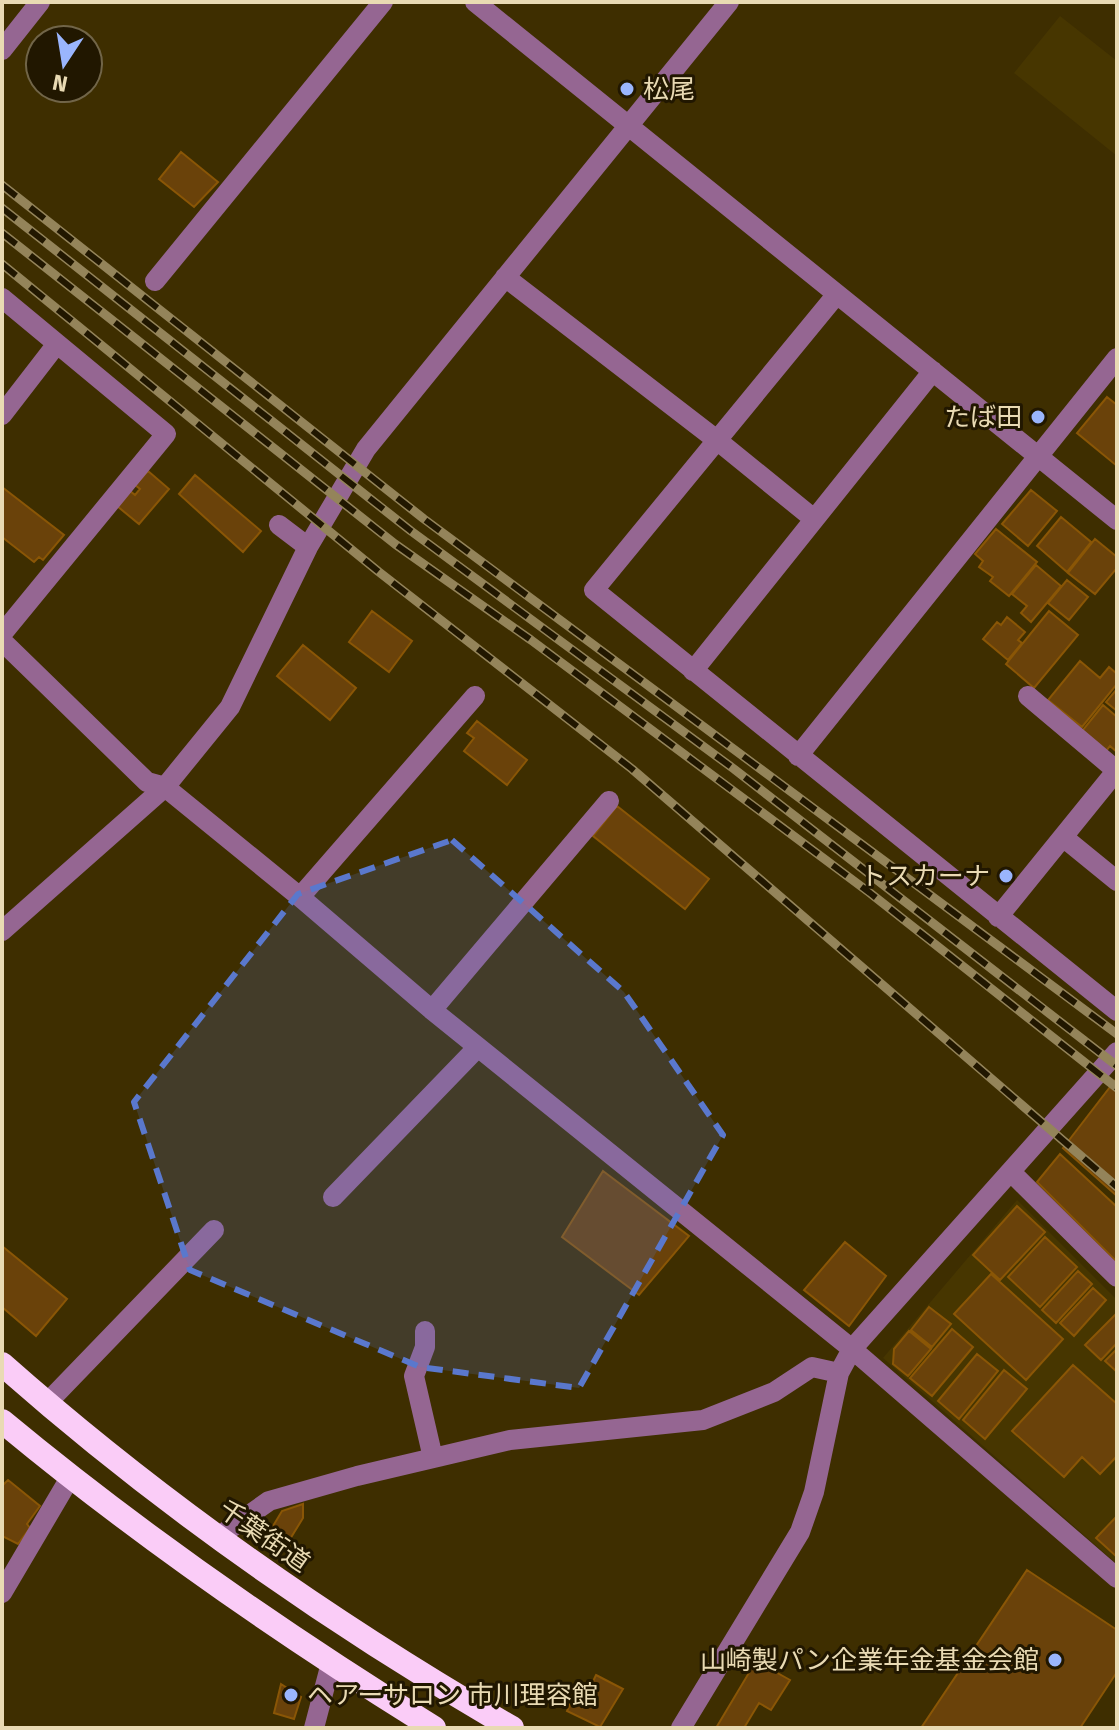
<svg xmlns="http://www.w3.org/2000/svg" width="1119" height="1730" font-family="'Fira Sans','Noto Sans JP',sans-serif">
  <rect width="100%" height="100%" fill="#3e2e00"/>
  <path fill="#473600" d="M 1060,16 L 1117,61 L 1117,156 L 1014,73 Z
    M 1017,1200 L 1117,1300 L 1117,1564 L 883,1358 Z"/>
  <path fill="#6a420a" stroke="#8a5606" stroke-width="2" d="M 181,152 L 218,182 L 194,207 L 159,179 Z
    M 1107,397 L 1117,405 L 1117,466 L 1077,433 Z
    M 148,471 L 169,489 L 139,524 L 117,506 L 130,491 L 135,495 L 140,489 L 135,485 Z
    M 195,475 L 261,531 L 243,552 L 179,494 Z
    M 2,487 L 64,535 L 43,560 L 39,557 L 34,562 L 2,537 Z
    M 1031,490 L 1057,511 L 1028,546 L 1002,524 Z
    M 1061,517 L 1091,542 L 1067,572 L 1037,546 Z
    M 996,529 L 1037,562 L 1009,596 L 990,581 L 993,577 L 979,567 L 983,561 L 975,554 Z
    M 1095,539 L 1117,557 L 1117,568 L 1095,594 L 1068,573 Z
    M 1036,565 L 1061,586 L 1031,622 L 1021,613 L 1027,606 L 1012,594 Z
    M 1067,580 L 1088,597 L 1069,620 L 1048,603 Z
    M 372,611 L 412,641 L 389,672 L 349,642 Z
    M 1049,611 L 1078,635 L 1034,688 L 1006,664 Z
    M 1007,617 L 1025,632 L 1018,640 L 1022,643 L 1008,660 L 983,639 L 997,622 L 1001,625 Z
    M 303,645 L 356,688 L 330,720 L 277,676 Z
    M 1080,661 L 1100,678 L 1109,667 L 1117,674 L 1117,684 L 1082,727 L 1048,700 Z
    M 1117,689 L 1117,711 L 1106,702 Z
    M 1103,705 L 1117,717 L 1117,752 L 1110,746 L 1106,751 L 1082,731 Z
    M 477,721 L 527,760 L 507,785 L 464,751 L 474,738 L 467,733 Z
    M 617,806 L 709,879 L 685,909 L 593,836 Z
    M 1117,1078 L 1117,1196 L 1063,1148 Z
    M 1060,1154 L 1117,1207 L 1117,1262 L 1037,1182 Z
    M 603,1171 L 689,1236 L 639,1295 L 562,1237 Z
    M 1017,1206 L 1045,1232 L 1000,1280 L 973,1255 Z
    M 1045,1237 L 1077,1267 L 1040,1307 L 1008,1277 Z
    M 845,1242 L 886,1276 L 849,1326 L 804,1290 Z
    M 2,1246 L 67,1299 L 36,1336 L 2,1307 Z
    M 1078,1271 L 1092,1284 L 1056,1323 L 1042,1310 Z
    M 991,1274 L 1063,1339 L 1026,1380 L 954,1314 Z
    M 1093,1288 L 1106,1300 L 1074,1336 L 1060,1323 Z
    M 929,1307 L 951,1324 L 932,1347 L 911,1330 Z
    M 1117,1313 L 1117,1343 L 1101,1360 L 1085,1345 Z
    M 952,1329 L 973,1347 L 932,1396 L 910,1378 Z
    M 909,1331 L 931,1349 L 908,1376 L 893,1364 L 894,1349 Z
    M 1117,1349 L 1117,1372 L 1105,1361 Z
    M 977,1354 L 998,1371 L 959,1419 L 938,1401 Z
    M 1073,1365 L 1117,1404 L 1117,1456 L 1100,1474 L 1082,1457 L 1064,1477 L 1012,1431 Z
    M 1004,1370 L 1027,1389 L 985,1439 L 963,1420 Z
    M 8,1480 L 40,1506 L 27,1524 L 30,1528 L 18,1544 L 2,1536 L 2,1486 Z
    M 303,1504 L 303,1518 L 287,1544 L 270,1531 L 282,1511 Z
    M 1117,1516 L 1117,1557 L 1096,1538 Z
    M 1027,1570 L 1117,1630 L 1117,1672 L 1080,1728 L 921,1728 Z
    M 756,1661 L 790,1680 L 771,1710 L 759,1703 L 744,1728 L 716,1728 Z
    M 596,1675 L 623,1689 L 600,1727 L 567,1711 L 576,1691 L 586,1696 Z
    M 281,1684 L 301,1697 L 294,1719 L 274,1713 Z"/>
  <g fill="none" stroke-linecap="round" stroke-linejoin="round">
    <path stroke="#956692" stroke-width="20" d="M 475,2 L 1117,520
      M 2,50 L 40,2
      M 505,277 L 718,441 L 814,519
      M 155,281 L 383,2
      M 837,294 L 594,590 L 1117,1011
      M 2,298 L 166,434 L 2,634
      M 2,415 L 56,345
      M 279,525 L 308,547
      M 2,641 L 147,782 L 165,787 L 300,897 L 432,1010 L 852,1349 L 1117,1578
      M 693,671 L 933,371
      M 1028,696 L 1117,771
      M 798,756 L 1117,358
      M 1063,837 L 1117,881
      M 300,897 L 475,696
      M 998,917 L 1117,770
      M 2,931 L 165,787 L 230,707 L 308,547 L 366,449 L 729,2
      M 432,1010 L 609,801
      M 1011,1172 L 1117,1277
      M 333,1197 L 478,1047
      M 425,1331 L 425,1347 L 414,1376 L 433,1458
      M 47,1403 L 214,1230
      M 218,1537 L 269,1501 L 357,1476 L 510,1440 L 703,1420 L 774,1392 L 812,1367 L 839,1373
      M 2,1593 L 71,1476
      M 314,1728 L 331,1663
      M 681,1728 L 800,1532 L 814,1492 L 839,1373 L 852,1349 L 1117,1052"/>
    <path stroke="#faccf7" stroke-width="24" d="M 2,1364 C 159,1503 331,1623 512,1728
      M 2,1421 C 138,1534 284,1635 434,1728"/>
    <defs>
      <path id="rail" d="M 2,185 L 424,519 L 1117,1034
        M 2,208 L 411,531 L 734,769 L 1117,1066
        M 2,233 L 395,544 L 531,640 L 870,893 L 1117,1088
        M 2,264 L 379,572 L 632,769 L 1117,1187"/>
    </defs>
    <use href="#rail" stroke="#94845a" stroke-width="9"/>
    <use href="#rail" stroke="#211700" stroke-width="6" stroke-dasharray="18" stroke-linecap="butt"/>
  </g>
  <path fill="#5a78cd" fill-opacity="0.2" stroke="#5a78cd" stroke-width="6" stroke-dasharray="16 10" stroke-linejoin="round" d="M 452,840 L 624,992 L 723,1135 L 579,1388 L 420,1367 L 190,1270 L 134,1102 L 298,894 Z"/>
  <g fill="#9ab5fd" stroke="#211700" stroke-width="3">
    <circle cx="627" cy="89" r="8"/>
    <circle cx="1038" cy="417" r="8"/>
    <circle cx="1006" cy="876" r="8"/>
    <circle cx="1055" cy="1660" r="8"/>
    <circle cx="291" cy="1695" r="8"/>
  </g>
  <g text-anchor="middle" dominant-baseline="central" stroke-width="6" stroke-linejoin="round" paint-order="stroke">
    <g font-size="26" fill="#e9dab3" stroke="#211700" text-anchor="end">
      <text x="643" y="89" text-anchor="start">松尾</text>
      <text x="1022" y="417">たば田</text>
      <text x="990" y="876">トスカーナ</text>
      <text x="1039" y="1660">山崎製パン企業年金基金会館</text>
      <text x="307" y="1695" text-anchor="start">ヘアーサロン 市川理容館</text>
    </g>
    <g font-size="26" fill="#e9dab3" stroke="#211700">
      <text transform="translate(264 1536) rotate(35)">千葉街道</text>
    </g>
  </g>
  <rect width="1119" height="1730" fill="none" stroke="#e9dab3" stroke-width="8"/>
  <g transform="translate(64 64) rotate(192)"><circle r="38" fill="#211700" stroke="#716548" stroke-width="2"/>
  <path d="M0-6L14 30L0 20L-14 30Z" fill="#9ab5fd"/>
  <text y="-12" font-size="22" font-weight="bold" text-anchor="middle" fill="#e9dab3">N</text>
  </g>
</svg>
